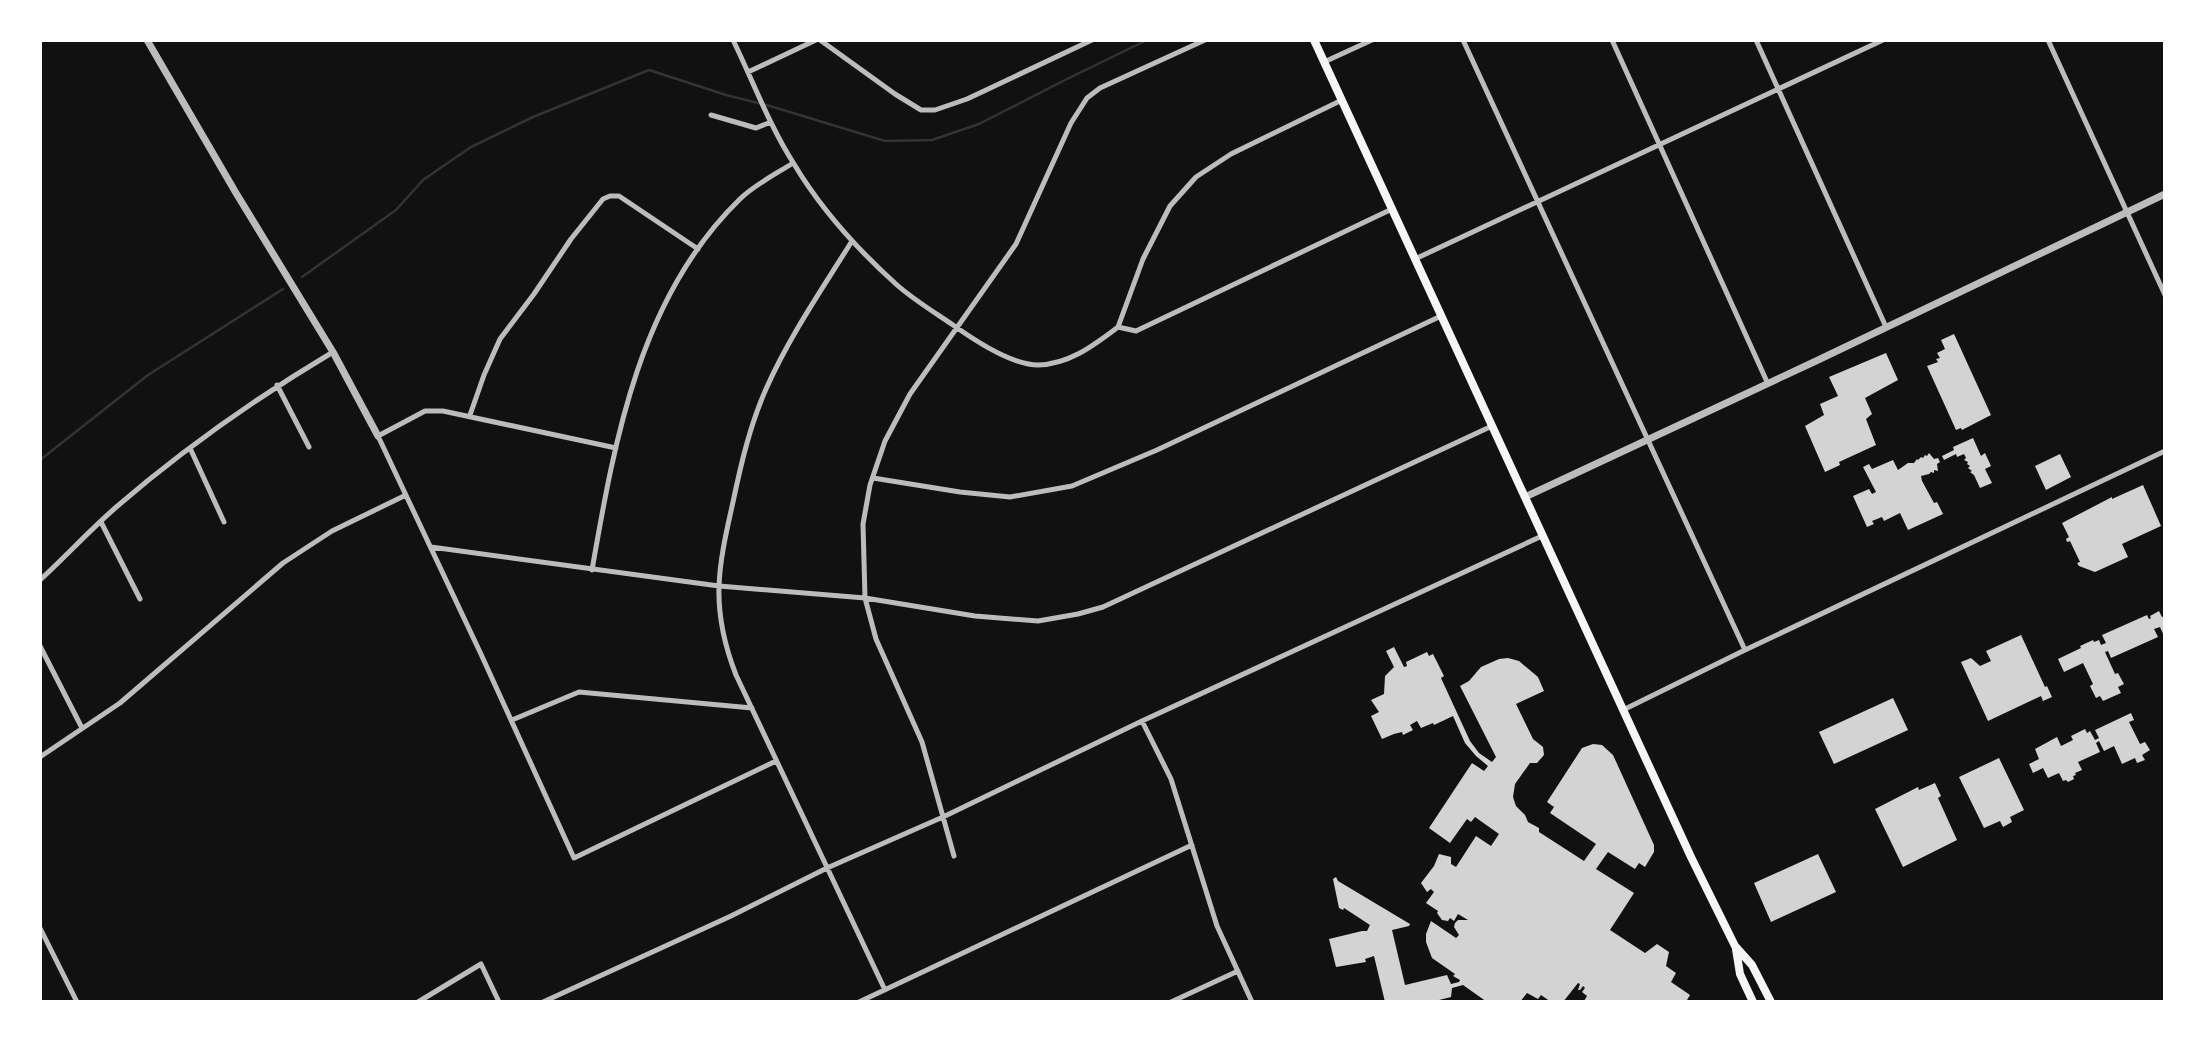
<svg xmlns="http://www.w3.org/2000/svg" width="2205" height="1042" font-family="'Noto Sans',sans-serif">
  <rect width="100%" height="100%" fill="#111"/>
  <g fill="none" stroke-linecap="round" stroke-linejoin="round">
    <path stroke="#333" stroke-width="2.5" d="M 302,277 L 396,210 L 423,180 L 471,147 L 533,117 L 649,70 L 726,95 L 770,106 L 885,141 L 932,140 L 979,124 L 1063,81 L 1147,40
      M 40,460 L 148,375 L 283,289"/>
  </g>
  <path fill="#d3d3d3" d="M 1954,334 L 1991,415 L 1962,430 L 1961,428 L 1956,430 L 1927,366 L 1938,362 L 1936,359 L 1940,358 L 1937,353 L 1945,349 L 1941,340 Z
    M 1886,353 L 1898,380 L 1865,398 L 1872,414 L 1866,419 L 1876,445 L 1839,462 L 1840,465 L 1825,472 L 1805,426 L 1824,415 L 1820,404 L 1838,396 L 1829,377 Z
    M 1973,438 L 1981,456 L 1985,453 L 1991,466 L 1985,469 L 1992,483 L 1980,488 L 1974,475 L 1970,472 L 1972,471 L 1968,468 L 1970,466 L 1967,464 L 1968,462 L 1964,460 L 1966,458 L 1964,454 L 1957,457 L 1956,454 L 1944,460 L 1942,456 L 1954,450 L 1953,447 Z
    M 1929,453 L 1934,459 L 1938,458 L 1940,462 L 1937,464 L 1938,471 L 1934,470 L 1934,473 L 1931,472 L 1929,474 L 1921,476 L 1922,481 L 1934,503 L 1937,502 L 1943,514 L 1908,530 L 1900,513 L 1884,521 L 1882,517 L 1872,521 L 1874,524 L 1867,527 L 1853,496 L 1869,489 L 1872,494 L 1876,492 L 1863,467 L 1869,464 L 1872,469 L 1893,460 L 1898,470 L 1908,463 L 1914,463 L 1917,459 L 1918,460 L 1921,457 L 1923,458 L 1925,455 L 1927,456 Z
    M 2060,454 L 2071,477 L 2046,490 L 2035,466 Z
    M 2143,485 L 2161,526 L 2122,544 L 2128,557 L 2095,572 L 2079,566 L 2077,563 L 2080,562 L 2070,541 L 2067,542 L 2066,539 L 2069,537 L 2062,523 L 2112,497 L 2112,499 Z
    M 2159,611 L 2162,617 L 2165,616 L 2165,638 L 2160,627 L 2154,629 L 2158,637 L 2111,658 L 2108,651 L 2105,652 L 2115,674 L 2118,673 L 2124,684 L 2118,687 L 2121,693 L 2103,701 L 2100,696 L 2096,698 L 2090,686 L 2093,684 L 2083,663 L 2064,672 L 2058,659 L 2081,648 L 2080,646 L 2093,640 L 2094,642 L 2099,640 L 2101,645 L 2106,643 L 2102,635 L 2147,615 L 2149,619 L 2151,618 L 2150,616 Z
    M 2021,635 L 2045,687 L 2047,686 L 2052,697 L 2043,701 L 2041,696 L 1988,721 L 1961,662 L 1971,658 L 1980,666 L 1991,661 L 1986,651 Z
    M 1394,647 L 1404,667 L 1407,666 L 1406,662 L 1427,652 L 1429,656 L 1433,654 L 1444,676 L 1441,678 L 1470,741 L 1479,753 L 1492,762 L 1496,757 L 1460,686 L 1469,681 L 1481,667 L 1499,659 L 1508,658 L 1519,661 L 1538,677 L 1544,691 L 1516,704 L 1533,739 L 1543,747 L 1544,755 L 1537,763 L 1530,763 L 1515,784 L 1513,797 L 1516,806 L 1525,815 L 1528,822 L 1539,828 L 1539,832 L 1584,861 L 1596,844 L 1550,813 L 1554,807 L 1547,802 L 1582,748 L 1593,744 L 1602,745 L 1613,755 L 1654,845 L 1654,852 L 1645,867 L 1639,863 L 1635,869 L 1608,852 L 1596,869 L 1634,893 L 1610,930 L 1645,953 L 1657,944 L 1669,952 L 1666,966 L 1676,973 L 1671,982 L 1690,995 L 1687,1000 L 1690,1002 L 1586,1002 L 1584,1001 L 1587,996 L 1582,992 L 1585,988 L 1583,986 L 1580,990 L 1578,990 L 1580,984 L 1578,983 L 1563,1002 L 1551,1002 L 1541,995 L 1538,999 L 1527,993 L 1520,1002 L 1487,1002 L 1463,985 L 1452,988 L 1451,997 L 1431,1002 L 1385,1002 L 1374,956 L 1365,959 L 1366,962 L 1336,967 L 1329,939 L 1362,931 L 1367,931 L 1370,925 L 1344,908 L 1343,910 L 1339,908 L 1333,879 L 1336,877 L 1338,881 L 1410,924 L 1409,926 L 1392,930 L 1405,985 L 1447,975 L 1451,984 L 1459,982 L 1460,980 L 1453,976 L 1455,974 L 1432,958 L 1426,942 L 1426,934 L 1431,921 L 1456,938 L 1459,935 L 1454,927 L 1455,923 L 1458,920 L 1468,920 L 1458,914 L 1454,921 L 1450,918 L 1448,921 L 1442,920 L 1437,913 L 1438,911 L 1426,903 L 1434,892 L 1431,889 L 1427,892 L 1421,883 L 1434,866 L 1439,854 L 1451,857 L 1451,864 L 1456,867 L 1476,836 L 1491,846 L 1499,834 L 1475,817 L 1471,822 L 1467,819 L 1450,843 L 1429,828 L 1472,763 L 1484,771 L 1488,766 L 1476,756 L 1465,743 L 1453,716 L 1434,725 L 1433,723 L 1421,728 L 1417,721 L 1410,725 L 1413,730 L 1403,735 L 1402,732 L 1394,734 L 1382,739 L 1371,716 L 1379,712 L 1371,700 L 1384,694 L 1385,676 L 1394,667 L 1386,651 Z
    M 1893,698 L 1908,730 L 1834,764 L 1819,732 Z
    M 2131,713 L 2134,720 L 2129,722 L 2140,744 L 2145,742 L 2150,750 L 2142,755 L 2145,760 L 2137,763 L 2135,758 L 2122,764 L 2114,746 L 2104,751 L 2099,741 L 2096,743 L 2100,752 L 2078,762 L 2082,770 L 2075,773 L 2076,775 L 2073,776 L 2074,779 L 2068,782 L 2066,780 L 2063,781 L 2059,773 L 2048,778 L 2043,768 L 2033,773 L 2029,764 L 2039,759 L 2035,749 L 2057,737 L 2061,746 L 2073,740 L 2071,736 L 2085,729 L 2087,733 L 2090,731 L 2095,740 L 2099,738 L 2095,730 Z
    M 1999,758 L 2024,810 L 2010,817 L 2012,822 L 2003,827 L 2000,821 L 1984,828 L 1959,777 Z
    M 1935,783 L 1941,796 L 1938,798 L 1957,840 L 1903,867 L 1875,809 L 1918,787 L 1919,790 Z
    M 1818,854 L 1836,892 L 1771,922 L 1754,883 Z"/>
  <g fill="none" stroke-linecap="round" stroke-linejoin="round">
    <path stroke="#bcbcbc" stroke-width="5" d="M 733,40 C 753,81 769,125 794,164 C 821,209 858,250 897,285 C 914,300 934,312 953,325 C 974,340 1011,365 1038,365 C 1070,364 1094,345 1118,327 L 1136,331 L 1392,209
      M 820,40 L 895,94 L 921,110 L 935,110 L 967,99 L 1092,40
      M 1463,40 L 1745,650
      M 1612,40 L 1768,384
      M 1756,40 L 1886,327
      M 2048,40 L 2165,295
      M 1324,62 L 1372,40
      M 748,72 L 816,40
      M 711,115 L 756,128 L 771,122
      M 852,241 C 822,289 789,337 766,389 C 750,425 741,464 733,502 C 727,529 720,558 719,586 C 718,617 725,647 736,675 L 885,990
      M 1415,259 L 1883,40
      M 1118,327 L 1143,259 L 1170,206 L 1196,177 L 1231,154 L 1342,100
      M 277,385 L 309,447
      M 470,415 L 484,375 L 500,339 L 534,294 L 571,239 L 603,199 L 610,196 L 619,196 L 698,249
      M 190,448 L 224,522
      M 616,448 L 443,411 L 425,411 L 378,436 L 480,652 L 574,858 L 776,761
      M 873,478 L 960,492 L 1010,497 L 1072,486 L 1157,450 L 1441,316
      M 101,522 L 140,599
      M 431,547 L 719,586 L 865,598 L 975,616 L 1038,621 L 1078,614 L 1103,607 L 1492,426
      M 592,570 C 615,438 640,296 740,199 C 754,185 776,174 793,163
      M 40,580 C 65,557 89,531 114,509 C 182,450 256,398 333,352
      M 40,646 L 82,728
      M 1623,710 L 1745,650 L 2165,451
      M 512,720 L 579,692 L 752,708
      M 1142,721 L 1171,779 L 1217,926 L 1252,1002
      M 40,757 L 120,703 L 283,563 L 332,531 L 406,495
      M 954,856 L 922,742 L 876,639 L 865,598 L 863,524 L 870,485 L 885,441 L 910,394 L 1016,244 L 1071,123 L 1087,98 L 1100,88 L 1205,40
      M 40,928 L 77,1002
      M 418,1002 L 481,964 L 499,1002
      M 543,1002 L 731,916 L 827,868 L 943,817 L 1142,721 L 1542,536
      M 859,1002 L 1192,845
      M 1171,1002 L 1238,971"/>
    <path stroke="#bcbcbc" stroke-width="7" d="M 147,40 L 236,193 L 333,352 L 378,436
      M 1525,497 L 1816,361 L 2165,194"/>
    <path stroke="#f5f5f5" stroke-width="8" d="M 1314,40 L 1691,857 L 1735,946 L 1752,965 L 1771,1002
      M 1736,949 L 1740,974 L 1753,1002"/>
  </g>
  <rect width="2205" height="1042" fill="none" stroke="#ffffff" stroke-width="84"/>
</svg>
